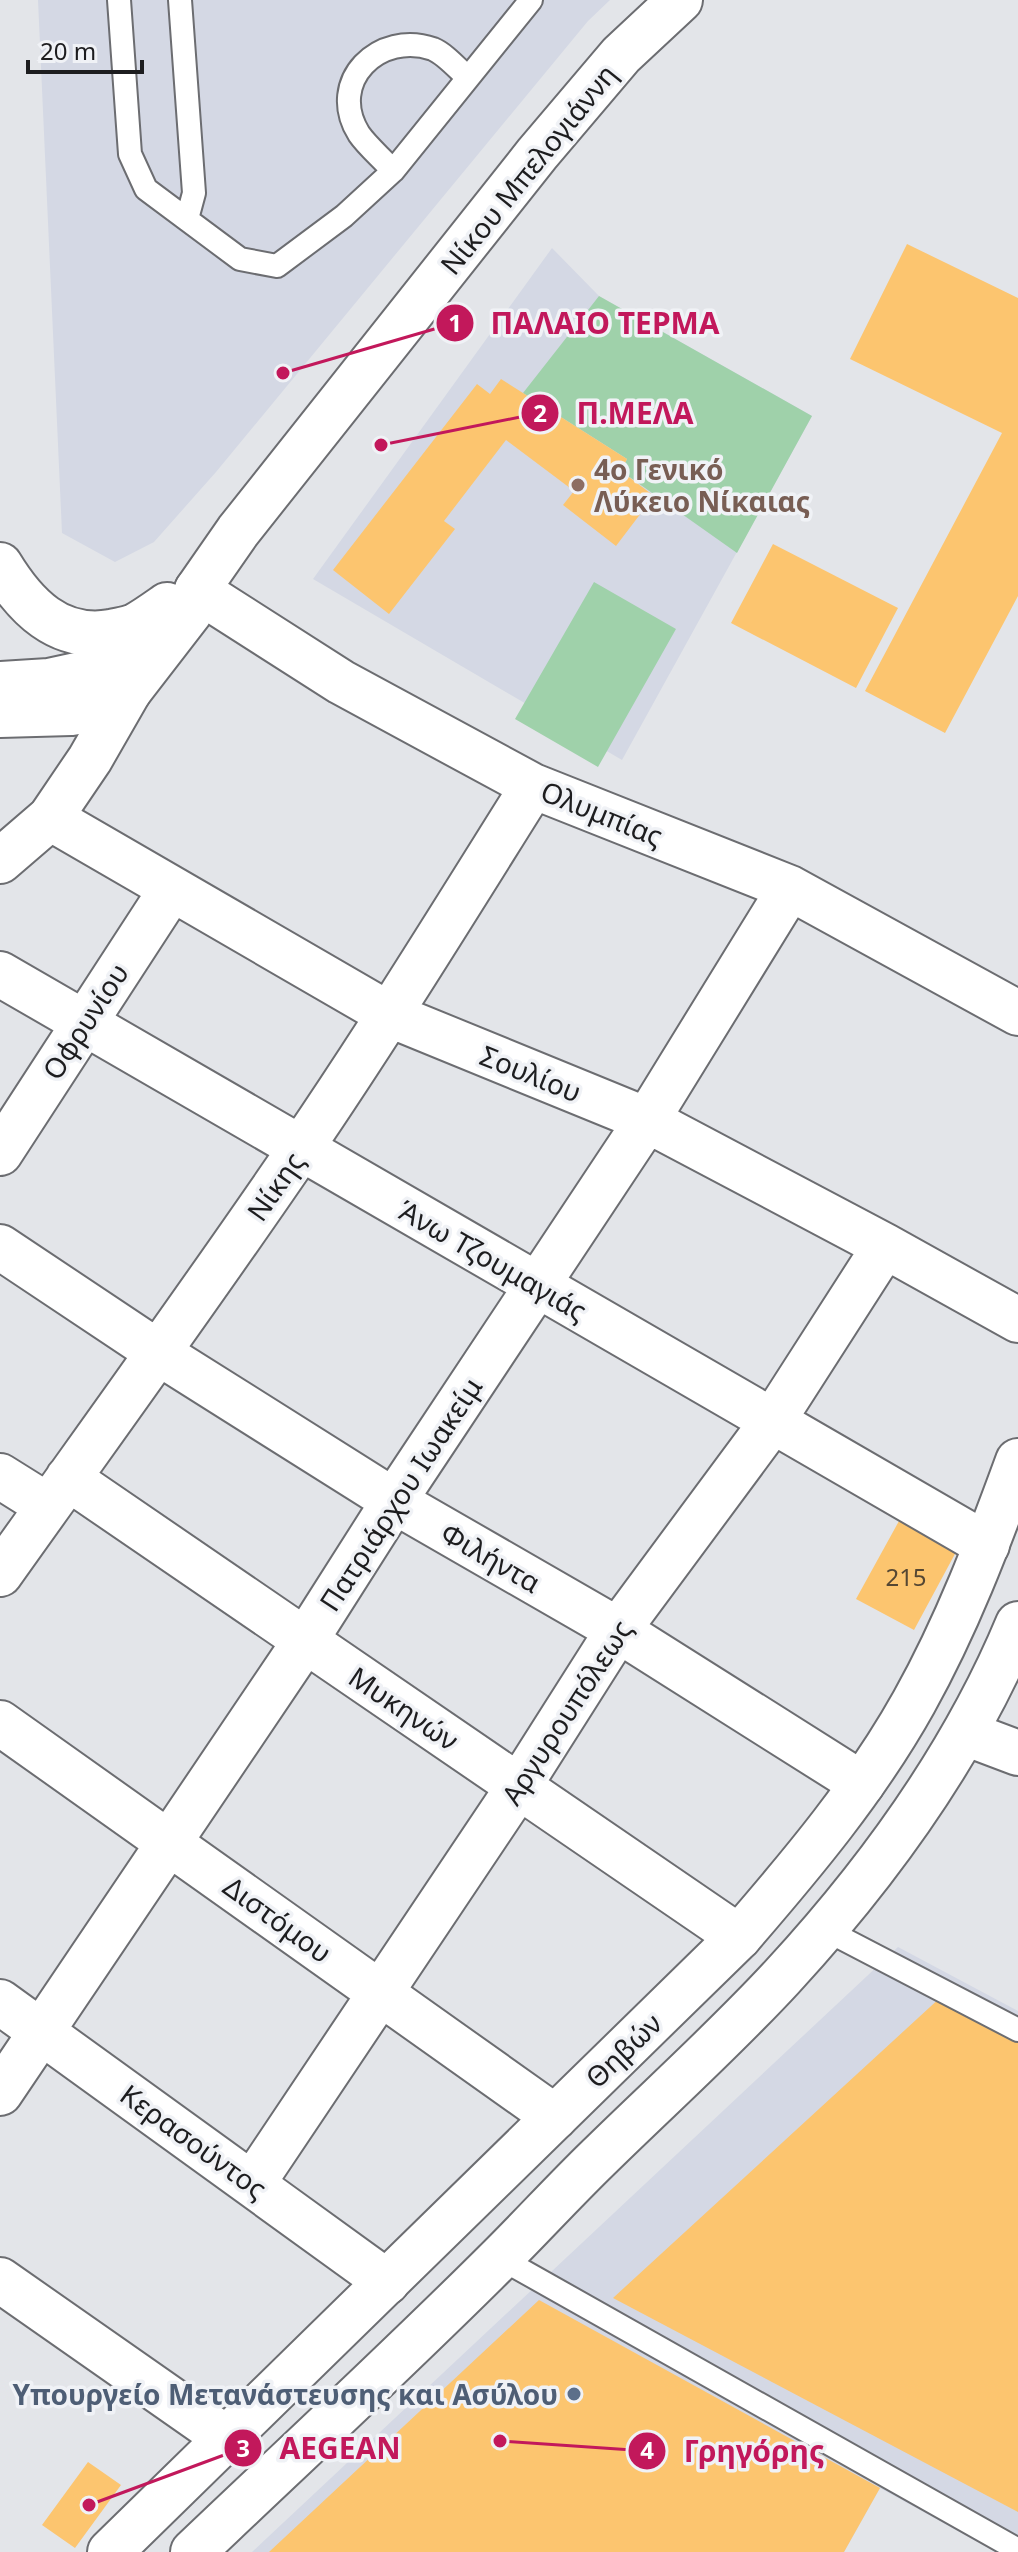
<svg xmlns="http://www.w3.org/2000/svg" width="1018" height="2552" font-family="'Noto Sans',sans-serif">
  <rect width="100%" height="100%" fill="#e3e5e9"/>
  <path fill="#d4d8e4" d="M 38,0 L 610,0 L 588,21 L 216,472 L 154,542 L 115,562 L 62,533 Z
    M 552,248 L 599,296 L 812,416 L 622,760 L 313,579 Z
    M 898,1947 L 1018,2011 L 1018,2552 L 996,2552 L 880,2488 L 844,2552 L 252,2552 Z"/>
  <path fill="#9fd1aa" d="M 599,296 L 812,416 L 737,553 L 621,471 L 627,459 L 523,393 Z
    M 594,582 L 676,629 L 598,767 L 515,719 Z"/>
  <path fill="#fcc56f" d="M 907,244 L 1018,298 L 1018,596 L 945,733 L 865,691 L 1002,433 L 850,359 Z
    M 501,379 L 627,459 L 621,471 L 654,496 L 616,546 L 563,505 L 574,491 L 506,440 L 444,521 L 455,529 L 389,614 L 333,570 L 477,384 L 490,394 Z
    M 773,544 L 898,608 L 856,688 L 731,623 Z
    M 899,1521 L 956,1552 L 914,1630 L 856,1599 Z
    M 942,1996 L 1018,2036 L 1018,2512 L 613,2298 Z
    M 539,2300 L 880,2488 L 844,2552 L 269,2552 Z
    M 88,2462 L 121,2485 L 75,2548 L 42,2525 Z"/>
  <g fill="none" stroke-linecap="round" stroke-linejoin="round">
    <defs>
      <path id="service" d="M 119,0 L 130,154 L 146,189 L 240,259 L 277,266 L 344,216 L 393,171 L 531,0
        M 180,0 L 194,193 L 187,219
        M 393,171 C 383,159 368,147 359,134 C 326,81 380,30 433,49 C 445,54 457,68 467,77
        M 824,1929 L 1018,2030
        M 500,2258 L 1018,2550"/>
      <path id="minor" d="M 197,590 L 341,682 L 533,786 L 790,888 L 1018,1013
        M 50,818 L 390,1015 L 647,1120 L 885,1246 L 1018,1320
        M 0,974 L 987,1545
        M 0,1153 L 171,890
        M 0,1247 L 159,1353 L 394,1501 L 618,1630 L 862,1784
        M 0,1476 L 48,1506
        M 68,1478 L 739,1937
        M 0,1574 C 101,1432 203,1292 301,1148 C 382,1029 457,907 533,786
        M 0,1723 L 555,2117
        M 965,1733 L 1018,1753
        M 0,2002 L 387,2282
        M 0,2093 L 305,1641 L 394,1501 L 647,1120 L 790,888
        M 253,2183 L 519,1786 L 618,1630 L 772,1422 L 885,1246
        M 0,2280 L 226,2438"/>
      <path id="tertiary" d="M 0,684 L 49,681 L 109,668 L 121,660 L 131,644 L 149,628
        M 0,715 L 71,713 L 106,707 L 115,702 L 129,691 L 190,612 L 197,590 L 238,531 L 537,154 L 621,55 L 680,0"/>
      <path id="secondary" d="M 0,565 C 25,606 58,641 111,632 C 119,630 128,629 135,626 C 146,620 157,612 167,605
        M 0,861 L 50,818 L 90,759 L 129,691
        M 110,2552 L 739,1937 C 803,1863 866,1788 914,1702 C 957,1625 988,1543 1018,1461
        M 193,2552 C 296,2454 401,2357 501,2257 C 534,2224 565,2190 598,2158 C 659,2098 724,2040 782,1977 C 877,1874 964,1754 1018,1624"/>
    </defs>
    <use href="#service" stroke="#6c6d71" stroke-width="26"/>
    <use href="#minor" stroke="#6c6d71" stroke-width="48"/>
    <use href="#tertiary" stroke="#6c6d71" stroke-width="48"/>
    <use href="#secondary" stroke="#6c6d71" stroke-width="48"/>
    <use href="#service" stroke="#fff" stroke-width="22"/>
    <use href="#minor" stroke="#fff" stroke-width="44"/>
    <use href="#tertiary" stroke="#fff" stroke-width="44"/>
    <use href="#secondary" stroke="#fff" stroke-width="44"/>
  </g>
  <circle fill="#8d6e63" stroke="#f0f2f6" stroke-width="3" cx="578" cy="485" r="8"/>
  <circle fill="#5c6f8a" stroke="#f0f2f6" stroke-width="3" cx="574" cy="2394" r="8"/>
  <g text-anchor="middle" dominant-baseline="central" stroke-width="7" stroke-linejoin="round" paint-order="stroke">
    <g font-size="24" fill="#554733">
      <text x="906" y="1576">215</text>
    </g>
    <g font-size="28" fill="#1d1d1f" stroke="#f0f2f6">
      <text transform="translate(528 169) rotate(-51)">Νίκου Μπελογιάννη</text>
      <text transform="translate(602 813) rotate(22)">Ολυμπίας</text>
      <text transform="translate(85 1021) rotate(-57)">Οφρυνίου</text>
      <text transform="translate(531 1073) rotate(22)">Σουλίου</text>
      <text transform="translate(275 1186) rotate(-55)">Νίκης</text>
      <text transform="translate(493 1260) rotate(30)">Άνω Τζουμαγιάς</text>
      <text transform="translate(400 1494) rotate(-57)">Πατριάρχου Ιωακείμ</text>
      <text transform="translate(491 1557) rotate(30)">Φιλήντα</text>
      <text transform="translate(404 1708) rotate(34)">Μυκηνών</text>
      <text transform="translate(566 1712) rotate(-57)">Αργυρουπόλεως</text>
      <text transform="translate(278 1919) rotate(36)">Διστόμου</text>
      <text transform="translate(623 2050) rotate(-44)">Θηβών</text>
      <text transform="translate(194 2141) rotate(36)">Κερασούντος</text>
    </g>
    <g font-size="28" font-weight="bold" fill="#785e54" stroke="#f0f2f6" text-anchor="start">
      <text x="594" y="469">4ο Γενικό<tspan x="594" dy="32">Λύκειο Νίκαιας</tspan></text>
    </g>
    <g font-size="28" font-weight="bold" fill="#4e5e75" stroke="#f0f2f6" text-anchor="end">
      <text x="558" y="2394">Υπουργείο Μετανάστευσης και Ασύλου</text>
    </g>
  </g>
  <path fill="none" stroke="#c2185b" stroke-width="3" d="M283 373L455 323M381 445L540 413M89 2505L243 2448M500 2441L647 2451"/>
  <g fill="#c2185b" stroke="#f0f2f6" stroke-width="3">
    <circle cx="283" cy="373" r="8"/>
    <circle cx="381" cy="445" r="8"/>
    <circle cx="89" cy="2505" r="8"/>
    <circle cx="500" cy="2441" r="8"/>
    <circle cx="455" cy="323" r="20"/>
    <circle cx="540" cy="413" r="20"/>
    <circle cx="243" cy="2448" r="20"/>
    <circle cx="647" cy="2451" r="20"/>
  </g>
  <g font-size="24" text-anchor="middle" font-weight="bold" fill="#fff">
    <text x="455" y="332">1</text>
    <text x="540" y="422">2</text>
    <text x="243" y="2457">3</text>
    <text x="647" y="2459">4</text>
  </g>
  <g font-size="30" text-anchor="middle" font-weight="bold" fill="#c2185b" stroke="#f0f2f6" stroke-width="7" stroke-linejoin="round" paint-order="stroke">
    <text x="605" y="334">ΠΑΛΑΙΟ ΤΕΡΜΑ</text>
    <text x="635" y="424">Π.ΜΕΛΑ</text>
    <text x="340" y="2459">AEGEAN</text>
    <text x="754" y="2462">Γρηγόρης</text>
  </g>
  <path d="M28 60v12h114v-12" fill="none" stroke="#1d1d1f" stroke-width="4"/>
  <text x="40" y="60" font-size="24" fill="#1d1d1f" stroke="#f0f2f6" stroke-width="6" paint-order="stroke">20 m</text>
</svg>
